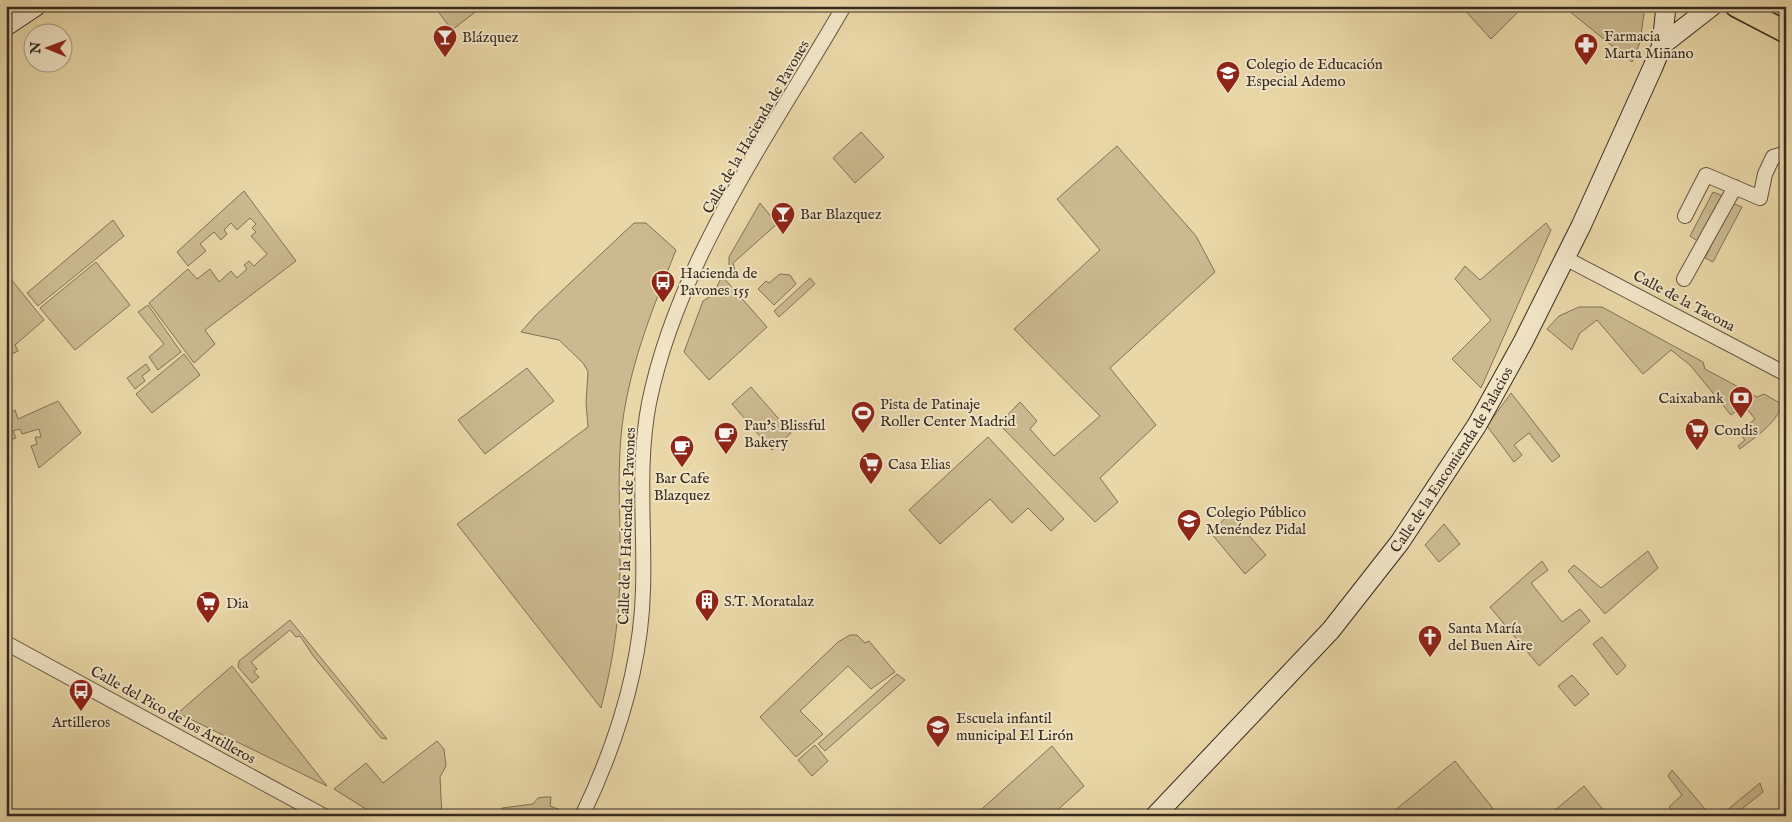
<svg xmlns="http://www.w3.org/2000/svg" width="1792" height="822" font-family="'IM FELL English',serif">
  <rect width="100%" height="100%" fill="#e9d7a7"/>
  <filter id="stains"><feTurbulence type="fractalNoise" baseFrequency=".004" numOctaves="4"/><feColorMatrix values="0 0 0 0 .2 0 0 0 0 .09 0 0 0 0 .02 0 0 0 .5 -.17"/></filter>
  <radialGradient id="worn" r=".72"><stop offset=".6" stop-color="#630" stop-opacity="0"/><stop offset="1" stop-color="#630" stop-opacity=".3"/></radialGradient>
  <path fill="#cbba90" stroke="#807259" d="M 434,6 L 483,6 L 452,30 Z
    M 1461,6 L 1524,6 L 1491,39 Z
    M 1563,6 L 1645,6 L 1640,42 L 1632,62 Z
    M 861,132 L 884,157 L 855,183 L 833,158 Z
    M 1117,146 L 1196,236 L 1215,272 L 1110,368 L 1156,425 L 1100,478 L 1118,502 L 1095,522 L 999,424 L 1020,402 L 1037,421 L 1030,429 L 1054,456 L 1100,416 L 1014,329 L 1100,250 L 1057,199 Z
    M 244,191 L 296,261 L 205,330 L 215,344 L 194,363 L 149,303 L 188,269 L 197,279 L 210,269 L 219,282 L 231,271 L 237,278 L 247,269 L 244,265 L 249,261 L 254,266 L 267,254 L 251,236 L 256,232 L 252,228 L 256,224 L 250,218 L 237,230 L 231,223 L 224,230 L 227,234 L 221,240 L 214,232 L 200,244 L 206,251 L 188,266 L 177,252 Z
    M 1713,192 L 1723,196 L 1699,242 L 1690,236 Z
    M 760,203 L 777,224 L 733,263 L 735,270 L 729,265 L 729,257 Z
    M 1732,203 L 1742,207 L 1713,262 L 1705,258 Z
    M 113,220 L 124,236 L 38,306 L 27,293 Z
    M 634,223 L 646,223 L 676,250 C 652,310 627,371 621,436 C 617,482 621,524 620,569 C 620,617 613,662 601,708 L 457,524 L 588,427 L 586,403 L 588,371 L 583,363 L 559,340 L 521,332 L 536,315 Z
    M 1546,223 L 1551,230 L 1481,388 L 1452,359 L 1491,320 L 1455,279 L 1465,266 L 1480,280 Z
    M 96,262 L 130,305 L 75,350 L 40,308 Z
    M 6,273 L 44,320 L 15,345 L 18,351 L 6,357 Z
    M 780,274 L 790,275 L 796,284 L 774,305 L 758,289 L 766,281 L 769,283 Z
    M 722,276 L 767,327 L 709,380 L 684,352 L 703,301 L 713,295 Z
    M 810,278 L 815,284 L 779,317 L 774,311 Z
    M 148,305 L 181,352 L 158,370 L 149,357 L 164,344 L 138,312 Z
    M 1579,307 L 1602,307 L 1703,362 L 1705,369 L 1757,397 L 1764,394 L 1780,403 L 1781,408 C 1773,426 1755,437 1740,449 L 1738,446 L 1745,440 L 1739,433 L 1755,419 L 1744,405 L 1731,415 L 1690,365 L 1671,350 L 1643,374 L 1597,320 L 1580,333 L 1572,350 L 1547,329 L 1559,316 Z
    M 184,354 L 200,375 L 152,413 L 136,394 Z
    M 146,364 L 150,370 L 142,376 L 145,381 L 135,389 L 127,378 Z
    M 527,368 L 554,401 L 485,454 L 458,420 Z
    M 751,387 L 791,433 L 772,450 L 732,404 Z
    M 1511,393 L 1560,456 L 1552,462 L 1529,433 L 1514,445 L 1522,455 L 1514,462 L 1487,426 Z
    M 58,401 L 81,433 L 39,468 L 31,446 L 37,444 L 35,437 L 41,437 L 39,429 L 22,434 L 20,429 L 13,431 L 16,438 L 10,440 L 6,430 L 6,414 L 15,410 L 18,419 Z
    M 988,437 L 1064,519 L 1051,531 L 1028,508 L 1012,523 L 990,499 L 940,544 L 909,510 Z
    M 1230,514 L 1266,555 L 1245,574 L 1210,532 Z
    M 1444,524 L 1460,544 L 1439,562 L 1425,545 Z
    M 1648,551 L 1658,568 L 1605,614 L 1568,571 L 1574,565 L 1601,588 Z
    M 1542,561 L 1548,570 L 1531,583 L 1562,622 L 1580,609 L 1590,621 L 1539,666 L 1490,607 Z
    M 290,620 L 387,739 L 381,738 L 314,657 L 300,636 L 296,637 L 290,630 L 251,662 L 257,669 L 254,672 L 259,677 L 252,683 L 238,667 L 239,661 Z
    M 850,635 L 857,635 L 865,643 L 869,641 L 895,672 L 871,689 L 848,666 L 800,711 L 823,734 L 796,757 L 760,717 L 838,642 Z
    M 1602,637 L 1626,666 L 1617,675 L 1593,644 Z
    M 232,666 L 327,786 L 178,713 Z
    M 897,674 L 905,680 L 825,751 L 818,744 Z
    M 1572,675 L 1589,694 L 1575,706 L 1558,686 Z
    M 437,741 L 444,749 L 446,766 L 440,777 L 442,816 L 377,816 L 334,789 L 366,763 L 383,783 Z
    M 815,745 L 828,761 L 812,776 L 798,760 Z
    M 1052,746 L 1084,786 L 1051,816 L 974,816 Z
    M 1455,761 L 1499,816 L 1388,816 Z
    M 1672,770 L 1711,816 L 1676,816 L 1669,807 L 1682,795 L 1668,776 Z
    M 1760,783 L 1763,792 L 1733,816 L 1720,816 Z
    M 1584,786 L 1608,816 L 1548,816 Z
    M 544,797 L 551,797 L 550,806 L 558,809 L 555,816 L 502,816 L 502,808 L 533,804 L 538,798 Z"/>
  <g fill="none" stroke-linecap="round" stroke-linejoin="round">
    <defs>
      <path id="street" d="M 1685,216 L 1706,175 L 1760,198 L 1765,174 L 1773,157 L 1786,153
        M 1565,258 L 1786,374
        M 1684,279 L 1735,187
        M 6,643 L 324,816
        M 582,816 C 616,745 641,669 643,590 C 645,528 637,465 649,403 C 678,260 772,131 844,6"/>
      <g id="secondary">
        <path d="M 6,26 L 36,6"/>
        <path d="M 1662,45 L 1712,6"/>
        <path id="s1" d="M 1155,816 L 1331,630 L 1400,542 L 1477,425 L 1523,342 L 1581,226 L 1653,67 L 1662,45 L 1666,6"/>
      </g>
      <path id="primary" d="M 1736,6 L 1786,32"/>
    </defs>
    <use href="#street" stroke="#635543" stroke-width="16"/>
    <use href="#secondary" stroke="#362a22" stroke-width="21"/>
    <use href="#primary" stroke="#362a22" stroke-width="24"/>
    <use href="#street" stroke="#f1e5c6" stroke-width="14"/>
    <use href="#secondary" stroke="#f1e5c6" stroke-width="19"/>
    <use href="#primary" stroke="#e9d7a7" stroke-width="21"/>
  </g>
  <defs>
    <symbol id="bar-pin" viewBox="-11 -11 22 30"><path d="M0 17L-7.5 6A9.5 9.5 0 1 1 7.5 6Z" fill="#8f2418" stroke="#f1e5c6"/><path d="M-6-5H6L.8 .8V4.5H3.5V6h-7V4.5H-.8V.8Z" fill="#fff"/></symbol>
    <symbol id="pharmacy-pin" viewBox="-11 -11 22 30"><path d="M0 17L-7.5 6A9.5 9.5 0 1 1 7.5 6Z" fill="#8f2418" stroke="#f1e5c6"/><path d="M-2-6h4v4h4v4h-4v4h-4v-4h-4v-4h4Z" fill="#fff"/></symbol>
    <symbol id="school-pin" viewBox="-11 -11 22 30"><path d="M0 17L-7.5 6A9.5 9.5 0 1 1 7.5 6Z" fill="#8f2418" stroke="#f1e5c6"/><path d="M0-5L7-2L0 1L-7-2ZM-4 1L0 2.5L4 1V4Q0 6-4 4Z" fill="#fff"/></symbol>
    <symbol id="bus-pin" viewBox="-11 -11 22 30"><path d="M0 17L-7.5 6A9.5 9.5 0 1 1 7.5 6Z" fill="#8f2418" stroke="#f1e5c6"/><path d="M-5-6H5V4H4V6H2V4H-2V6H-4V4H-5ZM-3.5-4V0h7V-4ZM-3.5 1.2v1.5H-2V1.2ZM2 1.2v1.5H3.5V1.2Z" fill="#fff"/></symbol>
    <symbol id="bank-pin" viewBox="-11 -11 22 30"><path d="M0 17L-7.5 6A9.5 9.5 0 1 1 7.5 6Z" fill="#8f2418" stroke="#f1e5c6"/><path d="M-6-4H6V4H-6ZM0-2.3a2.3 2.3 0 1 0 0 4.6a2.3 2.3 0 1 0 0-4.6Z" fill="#fff"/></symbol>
    <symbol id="stadium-pin" viewBox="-11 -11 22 30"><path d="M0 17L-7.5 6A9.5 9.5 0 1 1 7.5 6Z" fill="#8f2418" stroke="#f1e5c6"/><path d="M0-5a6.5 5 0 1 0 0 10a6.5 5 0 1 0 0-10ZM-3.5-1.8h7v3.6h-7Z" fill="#fff"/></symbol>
    <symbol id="supermarket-pin" viewBox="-11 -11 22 30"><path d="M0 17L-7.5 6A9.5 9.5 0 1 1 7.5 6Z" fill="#8f2418" stroke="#f1e5c6"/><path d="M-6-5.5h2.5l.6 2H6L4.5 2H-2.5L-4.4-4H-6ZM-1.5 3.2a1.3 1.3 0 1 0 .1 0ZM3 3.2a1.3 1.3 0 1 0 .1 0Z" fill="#fff"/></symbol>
    <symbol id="cafe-pin" viewBox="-11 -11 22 30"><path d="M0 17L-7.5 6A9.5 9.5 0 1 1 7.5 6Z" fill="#8f2418" stroke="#f1e5c6"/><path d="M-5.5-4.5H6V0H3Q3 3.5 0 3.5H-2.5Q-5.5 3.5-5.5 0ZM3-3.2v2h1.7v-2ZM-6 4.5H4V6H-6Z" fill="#fff"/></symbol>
    <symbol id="building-pin" viewBox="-11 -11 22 30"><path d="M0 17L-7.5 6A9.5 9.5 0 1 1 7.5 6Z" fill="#8f2418" stroke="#f1e5c6"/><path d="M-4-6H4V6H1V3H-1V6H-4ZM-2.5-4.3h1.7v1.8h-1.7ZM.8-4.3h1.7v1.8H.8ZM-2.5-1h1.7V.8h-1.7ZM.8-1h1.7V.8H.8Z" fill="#fff"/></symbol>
    <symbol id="church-pin" viewBox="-11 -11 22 30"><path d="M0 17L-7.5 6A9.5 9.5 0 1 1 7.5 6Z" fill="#8f2418" stroke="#f1e5c6"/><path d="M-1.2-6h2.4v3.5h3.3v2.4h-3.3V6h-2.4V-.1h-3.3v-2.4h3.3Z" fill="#fff"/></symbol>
  </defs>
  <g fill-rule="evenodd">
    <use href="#bar-pin" x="431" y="23" width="28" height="38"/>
    <use href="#pharmacy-pin" x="1572" y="31" width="28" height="38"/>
    <use href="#school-pin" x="1214" y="59" width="28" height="38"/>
    <use href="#bar-pin" x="769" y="200" width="28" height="38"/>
    <use href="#bus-pin" x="649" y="268" width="28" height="38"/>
    <use href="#bank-pin" x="1727" y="384" width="28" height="38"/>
    <use href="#stadium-pin" x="849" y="399" width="28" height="38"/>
    <use href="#supermarket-pin" x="1683" y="416" width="28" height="38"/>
    <use href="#cafe-pin" x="712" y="420" width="28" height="38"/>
    <use href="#cafe-pin" x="668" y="433" width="28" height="38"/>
    <use href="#supermarket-pin" x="857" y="450" width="28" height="38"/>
    <use href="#school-pin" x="1175" y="507" width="28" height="38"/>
    <use href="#building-pin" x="693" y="587" width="28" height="38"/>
    <use href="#supermarket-pin" x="194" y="589" width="28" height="38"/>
    <use href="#church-pin" x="1416" y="623" width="28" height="38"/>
    <use href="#bus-pin" x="67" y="677" width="28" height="38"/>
    <use href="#school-pin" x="924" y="713" width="28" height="38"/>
  </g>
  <g text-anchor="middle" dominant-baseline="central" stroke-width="4" stroke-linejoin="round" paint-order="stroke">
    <g font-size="15" fill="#362a22" stroke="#f1e5c6" text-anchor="start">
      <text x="1604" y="36">Farmacia<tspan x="1604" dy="17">Marta Miñano</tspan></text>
      <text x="462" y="37">Blázquez</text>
      <text x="1246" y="64">Colegio de Educación<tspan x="1246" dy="17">Especial Ademo</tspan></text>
      <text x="800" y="214">Bar Blazquez</text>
      <text x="680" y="273">Hacienda de<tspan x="680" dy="17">Pavones 155</tspan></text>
      <text x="1724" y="398" text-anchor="end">Caixabank</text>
      <text x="880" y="404">Pista de Patinaje<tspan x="880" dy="17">Roller Center Madrid</tspan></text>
      <text x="744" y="425">Pau's Blissful<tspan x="744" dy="17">Bakery</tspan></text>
      <text x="1714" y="430">Condis</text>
      <text x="888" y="464">Casa Elias</text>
      <text x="682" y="478" text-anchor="middle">Bar Cafe<tspan x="682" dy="17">Blazquez</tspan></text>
      <text x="1206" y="512">Colegio Público<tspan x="1206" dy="17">Menéndez Pidal</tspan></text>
      <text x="724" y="601">S.T. Moratalaz</text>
      <text x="226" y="603">Dia</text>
      <text x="1448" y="628">Santa María<tspan x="1448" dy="17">del Buen Aire</tspan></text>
      <text x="956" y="718">Escuela infantil<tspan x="956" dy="17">municipal El Lirón</tspan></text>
      <text x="81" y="722" text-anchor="middle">Artilleros</text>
    </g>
    <g font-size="15" fill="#362a22" stroke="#f1e5c6">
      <text transform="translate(756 127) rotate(-60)">Calle de la Hacienda de Pavones</text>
      <text transform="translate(1684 301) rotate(28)">Calle de la Tacona</text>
      <text stroke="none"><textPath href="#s1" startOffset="465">Calle de la Encomienda de Palacios</textPath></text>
      <text transform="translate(627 526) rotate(-88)">Calle de la Hacienda de Pavones</text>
      <text transform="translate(173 715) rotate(29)">Calle del Pico de los Artilleros</text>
    </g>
  </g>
  <rect width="1792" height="822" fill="none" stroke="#e9d7a7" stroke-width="25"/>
  <rect x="8" y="8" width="1777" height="807" fill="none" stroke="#362a22" stroke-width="2.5"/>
  <rect x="12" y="12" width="1767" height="797" fill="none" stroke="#362a22"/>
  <g transform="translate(48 48) rotate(271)"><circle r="24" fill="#f1e5c6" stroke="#a69a84"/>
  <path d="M0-4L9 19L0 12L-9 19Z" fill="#8f2418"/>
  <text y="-8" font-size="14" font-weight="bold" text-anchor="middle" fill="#362a22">N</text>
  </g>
  <rect width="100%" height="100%" filter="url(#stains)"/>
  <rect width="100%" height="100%" fill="url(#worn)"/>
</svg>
